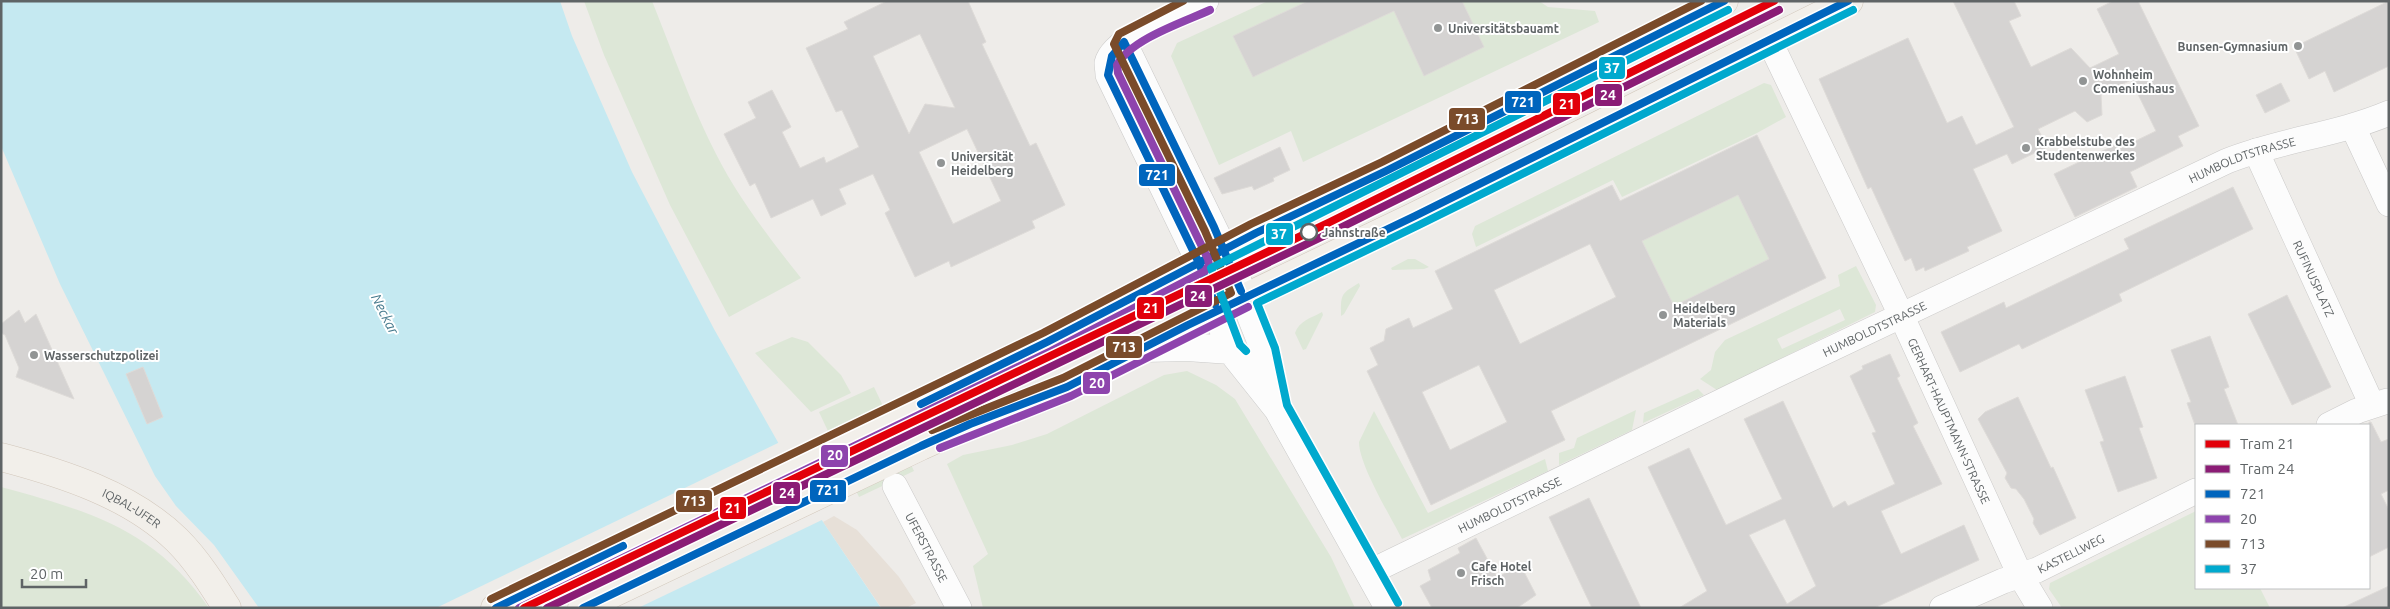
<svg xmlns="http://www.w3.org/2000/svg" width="2390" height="609" font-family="Ubuntu,sans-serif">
  <rect width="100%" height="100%" fill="#eeece9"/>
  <path fill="#dde7d7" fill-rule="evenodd" d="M 584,1 L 652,1 C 677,63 699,129 734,186 C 754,218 777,248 801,278 L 729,317 L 670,205 L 604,55 Z
    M 1268,1 L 1539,1 L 1548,7 L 1595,11 L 1599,22 L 1303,162 L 1291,131 L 1219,165 L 1171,56 L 1177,43 Z
    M 1764,83 L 1771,85 L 1786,117 L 1757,133 L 1622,197 L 1613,180 L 1476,247 L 1472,234 L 1475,226 Z
    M 1738,195 L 1769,259 L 1674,306 L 1642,241 Z
    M 1408,259 L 1415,259 L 1429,267 L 1424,269 L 1392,270 L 1391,268 Z
    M 1856,266 L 1876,305 L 1875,312 L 1717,390 L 1700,379 L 1711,370 L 1715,352 L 1725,340 L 1840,286 L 1838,275 ZM 1840,309 L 1845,320 L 1782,349 L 1777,339 Z
    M 1359,283 L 1360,286 L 1344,314 L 1341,316 C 1341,295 1340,294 1359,283 Z
    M 1322,312 L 1323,315 L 1306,349 L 1303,350 L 1295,333 C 1299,321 1311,318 1322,312 Z
    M 792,337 L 808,342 L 841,375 L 851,393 L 811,412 L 755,353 Z
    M 1187,371 L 1216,385 L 1235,399 L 1331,557 L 1355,608 L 983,608 L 973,566 L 988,554 L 947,464 L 963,455 L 1012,445 L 1047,434 L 1164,375 Z
    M 874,387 L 914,471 L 859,497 L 819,412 Z
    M 1698,389 L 1704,395 L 1643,423 L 1644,413 Z
    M 1636,410 L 1632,430 L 1559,465 L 1559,453 L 1574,448 L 1577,438 Z
    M 1374,411 L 1428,513 L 1545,459 L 1548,471 L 1402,539 C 1391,517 1359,465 1359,442 Z
    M 1,487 C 89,511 154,529 209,608 L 1,608 Z
    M 2196,511 L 2196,588 L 2260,588 L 2270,608 L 2062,608 L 2049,589 L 2050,583 Z"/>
  <path fill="#e7e0d8" d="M 834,516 L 857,530 L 899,577 L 916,603 L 906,608 L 883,608 L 880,606 L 823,522 Z"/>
  <path fill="#c5e9f1" d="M 1,1 L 560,1 L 572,36 L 632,172 L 714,329 L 823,522 L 881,608 L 259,608 L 214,545 L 176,506 L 155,476 L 60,284 L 1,146 Z"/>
  <path fill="#eeece9" d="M 780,442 L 824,519 L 638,608 L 436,608 Z"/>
  <path fill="#d5d3d2" stroke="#dedbd8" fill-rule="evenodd" d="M 887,1 L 968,1 L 986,42 L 982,44 L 1030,146 L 1036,143 L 1065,205 L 1032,221 L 1035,228 L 951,267 L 949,261 L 915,277 L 885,213 L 890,210 L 873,174 L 839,189 L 846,204 L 821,216 L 813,199 L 771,218 L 755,183 L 750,186 L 724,134 L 756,118 L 748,102 L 772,90 L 791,127 L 782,132 L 800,168 L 824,157 L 826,163 L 859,147 L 842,110 L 836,112 L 806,48 L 848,29 L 844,22 ZM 920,34 L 955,108 L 925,104 L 909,134 L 873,56 ZM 967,129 L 1001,201 L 953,224 L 919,152 Z
    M 1308,1 L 1462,1 L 1484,47 L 1424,76 L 1394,11 L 1253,77 L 1233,36 Z
    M 1953,1 L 2014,1 L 2021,16 L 2009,21 L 2031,67 L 2071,48 L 2090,68 L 2119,54 L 2097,9 L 2113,1 L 2138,1 L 2199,126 L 2178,136 L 2183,146 L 2130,172 L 2137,187 L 2075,217 L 2054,174 L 2117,144 L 2119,149 L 2156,131 L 2131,80 L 2101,95 L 2102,115 L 2087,122 L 2075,111 L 2038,129 L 2047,147 L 2012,164 L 2007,154 L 1973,169 L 2002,231 L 1967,247 L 1969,251 L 1925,271 L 1924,267 L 1916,271 L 1911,258 L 1905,261 L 1871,187 L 1868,189 L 1819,79 L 1908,38 L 1947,123 L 1962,116 L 1976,145 L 2014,127 Z
    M 2389,1 L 2389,66 L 2334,92 L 2325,71 L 2309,79 L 2294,47 Z
    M 2281,83 L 2290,101 L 2265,113 L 2256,95 Z
    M 1757,135 L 1826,278 L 1551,411 L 1565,440 L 1431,505 L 1367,371 L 1378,365 L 1370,348 L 1384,341 L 1386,329 L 1409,318 L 1413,328 L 1453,309 L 1435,271 L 1612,185 L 1620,201 ZM 1738,195 L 1769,259 L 1674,306 L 1642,241 ZM 1590,244 L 1616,297 L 1520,344 L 1494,290 ZM 1479,365 L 1507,422 L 1450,450 L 1422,392 Z
    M 1280,147 L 1290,170 L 1273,178 L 1274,181 L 1254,190 L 1252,186 L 1222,194 L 1214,178 Z
    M 2233,187 L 2253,229 L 2119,294 L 2122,301 L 2022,349 L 2019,344 L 1960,372 L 1941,332 L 2004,302 L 2006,308 L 2129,249 L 2124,239 Z
    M 2287,295 L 2331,387 L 2292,405 L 2248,314 Z
    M 19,310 L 25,323 L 36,314 L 74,399 L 16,377 L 19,368 L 5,335 L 1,333 L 1,324 Z
    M 2210,336 L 2229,387 L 2224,389 L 2238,425 L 2195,425 L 2187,403 L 2191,402 L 2171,350 Z
    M 1890,354 L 1900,376 L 1897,378 L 1918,423 L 1913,426 L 1942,484 L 1881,511 L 1901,554 L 1964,525 L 1979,560 L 1874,608 L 1679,608 L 1707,591 L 1648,467 L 1689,448 L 1726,525 L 1782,499 L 1744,419 L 1783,401 L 1833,508 L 1845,501 L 1848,506 L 1895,484 L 1872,433 L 1876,432 L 1850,376 L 1863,369 L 1862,366 ZM 1785,519 L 1816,586 L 1787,604 L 1749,535 Z
    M 143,367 L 163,417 L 147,424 L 126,374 Z
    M 2125,376 L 2143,427 L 2139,428 L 2157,478 L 2118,492 L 2100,442 L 2104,441 L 2085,390 Z
    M 2018,397 L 2051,468 L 2053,467 L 2076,518 L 2040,535 L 2033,523 L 2034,519 L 2024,499 L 2016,489 L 2011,488 L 2005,478 L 2007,473 L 1978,419 L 1985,412 Z
    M 2369,422 L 2371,422 L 2381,442 L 2389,439 L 2389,490 L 2381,494 L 2389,510 L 2389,547 L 2369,557 Z
    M 1589,498 L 1641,608 L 1592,608 L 1575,572 L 1549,517 Z
    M 1476,538 L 1497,577 L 1521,566 L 1536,595 L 1517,608 L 1432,608 L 1420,586 L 1431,580 L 1428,570 L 1460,553 L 1458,548 Z
    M 2389,586 L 2389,608 L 2342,608 Z"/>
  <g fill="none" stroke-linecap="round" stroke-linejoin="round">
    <defs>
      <g id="street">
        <path d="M 1124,42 L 1225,250"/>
        <path id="s1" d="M 1770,42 L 1902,317 L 2020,575 L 2040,608"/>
        <path d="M 2353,127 L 2389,204"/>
        <path id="s2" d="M 2256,151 L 2372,405"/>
        <path d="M 1199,263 L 1108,75 C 1108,71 1107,66 1107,63 C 1113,37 1183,12 1206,1"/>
        <path d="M 2329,425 L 2357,411 L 2387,401"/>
        <path id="s3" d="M 895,486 L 959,608"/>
        <path id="s4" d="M 1370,572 L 1774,376 L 2227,161 C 2279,140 2337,135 2389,113"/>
        <path id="s5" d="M 1942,608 L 2003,581 L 2037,570 L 2196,491"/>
      </g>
      <path id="secondary" d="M 1225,250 L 1265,351 L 1277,402
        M 1199,263 L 1231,350 L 1278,409 L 1389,608
        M 1144,348 L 1187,347 L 1231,350"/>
      <g id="primary">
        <path id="s6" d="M 1,457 C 62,473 131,495 177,540 C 197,560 212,584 227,608"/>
        <path d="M 495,608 L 1047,342 L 1256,233 L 1386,171 L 1724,1"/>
        <path d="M 582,608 L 921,446 L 970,424 L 1067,387 L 1188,325 L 1415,216 L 1849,1"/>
      </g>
    </defs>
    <use href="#street" stroke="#cbcac9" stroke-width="26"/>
    <use href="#secondary" stroke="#cacac9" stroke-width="29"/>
    <use href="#primary" stroke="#d2c7bb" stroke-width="29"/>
    <use href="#street" stroke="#fcfcfc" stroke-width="25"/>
    <use href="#secondary" stroke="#fcfcfc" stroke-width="28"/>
    <use href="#primary" stroke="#f2efea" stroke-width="28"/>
    <defs>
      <path id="bus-1" d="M 1215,304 L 1199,263 L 1108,75 L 1112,56 L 1124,42 L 1214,227 L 1241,291
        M 921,404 L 1047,342 L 1256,233 L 1386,171 L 1724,1
        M 496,608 L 623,546
        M 583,608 L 921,446 L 970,424 L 1067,387 L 1188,325 L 1415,216 L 1848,1"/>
      <path id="bus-2" d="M 940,448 L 1071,396 L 1248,307
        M 519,608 L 1051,351 L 1205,271 L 1209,265 L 1208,259 L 1118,73 L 1117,65 C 1131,39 1184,22 1210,10"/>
      <path id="bus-3" d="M 932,430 L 1063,378 L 1231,293 L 1205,231 L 1114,44 L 1119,34 L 1183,1
        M 491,599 L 1043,333 L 1251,224 L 1382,162 L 1701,1"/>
      <path id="bus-4" d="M 1246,351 L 1240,345 L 1211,268 L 1728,10
        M 1398,603 L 1287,405 L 1275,348 L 1257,303 L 1419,225 L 1853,10"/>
    </defs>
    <use href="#bus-1" stroke="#fff" stroke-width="11"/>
    <use href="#bus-2" stroke="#fff" stroke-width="11"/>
    <use href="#bus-3" stroke="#fff" stroke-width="11"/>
    <use href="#bus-4" stroke="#fff" stroke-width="11"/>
    <use href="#bus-1" stroke="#0065bd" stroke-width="8"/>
    <use href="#bus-2" stroke="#8e44ad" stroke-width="8"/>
    <use href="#bus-3" stroke="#7a4b2a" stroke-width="8"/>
    <use href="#bus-4" stroke="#00a9ce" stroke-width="8"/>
    <defs>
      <path id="tram-1" d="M 524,608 L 1330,222 L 1774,1"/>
      <path id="tram-2" d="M 547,608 L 1334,231 L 1779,10"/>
    </defs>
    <use href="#tram-1" stroke="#fff" stroke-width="11"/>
    <use href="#tram-2" stroke="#fff" stroke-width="11"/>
    <use href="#tram-1" stroke="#e2000a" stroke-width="8"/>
    <use href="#tram-2" stroke="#8b1c75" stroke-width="8"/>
  </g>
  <g fill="#919494" stroke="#fff" stroke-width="2">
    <circle cx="1438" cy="28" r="5"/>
    <circle cx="2298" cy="46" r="5"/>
    <circle cx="2083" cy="81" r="5"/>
    <circle cx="2026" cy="148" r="5"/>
    <circle cx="941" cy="163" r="5"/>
    <circle cx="1663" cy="315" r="5"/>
    <circle cx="34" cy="355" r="5"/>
    <circle cx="1461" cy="573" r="5"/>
  </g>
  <circle fill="#fff" stroke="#5f6466" stroke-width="2.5" cx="1309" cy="232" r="8"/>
  <g text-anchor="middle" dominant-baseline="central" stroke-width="4" stroke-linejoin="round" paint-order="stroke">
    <g font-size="12" font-weight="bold" fill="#5f6466" stroke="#fff" text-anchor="start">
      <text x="1448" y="28">Universitätsbauamt</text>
      <text x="2288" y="46" text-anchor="end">Bunsen-Gymnasium</text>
      <text x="2093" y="74">Wohnheim<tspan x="2093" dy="14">Comeniushaus</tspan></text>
      <text x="2036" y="141">Krabbelstube des<tspan x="2036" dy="14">Studentenwerkes</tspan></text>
      <text x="951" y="156">Universität<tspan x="951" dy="14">Heidelberg</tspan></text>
      <text x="1673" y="308">Heidelberg<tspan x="1673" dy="14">Materials</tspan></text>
      <text x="44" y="355">Wasserschutzpolizei</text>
      <text x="1471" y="566">Cafe Hotel<tspan x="1471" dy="14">Frisch</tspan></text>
    </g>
    <g font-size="12" fill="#5f6466" stroke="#fff">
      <text stroke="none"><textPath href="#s4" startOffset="965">HUMBOLDTSTRASSE</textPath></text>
      <text stroke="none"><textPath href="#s2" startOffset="140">RUFINUSPLATZ</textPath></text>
      <text stroke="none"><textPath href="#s4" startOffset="560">HUMBOLDTSTRASSE</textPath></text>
      <text stroke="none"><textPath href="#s1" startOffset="419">GERHART-HAUPTMANN-STRASSE</textPath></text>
      <text stroke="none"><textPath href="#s4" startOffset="155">HUMBOLDTSTRASSE</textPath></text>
      <text stroke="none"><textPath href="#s6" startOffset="141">IQBAL-UFER</textPath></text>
      <text stroke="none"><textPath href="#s3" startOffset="69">UFERSTRASSE</textPath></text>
      <text stroke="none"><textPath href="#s5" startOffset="140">KASTELLWEG</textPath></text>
    </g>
    <g font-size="12" font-weight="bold" fill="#5f6466" stroke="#fff" text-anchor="start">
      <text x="1322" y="232">Jahnstraße</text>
    </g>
    <g font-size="14" font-style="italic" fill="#467a8d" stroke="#fff">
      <text transform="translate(385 314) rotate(63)">Neckar</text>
    </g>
  </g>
  <g stroke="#fff" stroke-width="2">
    <rect x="1598" y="56" width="28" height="24" rx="5" fill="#00a9ce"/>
    <rect x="1594" y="83" width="29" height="24" rx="5" fill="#8b1c75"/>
    <rect x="1504" y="90" width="38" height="24" rx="5" fill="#0065bd"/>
    <rect x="1552" y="92" width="29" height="24" rx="5" fill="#e2000a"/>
    <rect x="1448" y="107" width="38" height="24" rx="5" fill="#7a4b2a"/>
    <rect x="1138" y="163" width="38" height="24" rx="5" fill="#0065bd"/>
    <rect x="1265" y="222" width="29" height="24" rx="5" fill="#00a9ce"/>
    <rect x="1184" y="284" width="29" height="24" rx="5" fill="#8b1c75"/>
    <rect x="1136" y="296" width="29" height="24" rx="5" fill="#e2000a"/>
    <rect x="1105" y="335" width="38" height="24" rx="5" fill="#7a4b2a"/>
    <rect x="1082" y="371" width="29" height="24" rx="5" fill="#8e44ad"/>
    <rect x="820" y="444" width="29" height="24" rx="5" fill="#8e44ad"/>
    <rect x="809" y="479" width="38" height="24" rx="5" fill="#0065bd"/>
    <rect x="772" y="481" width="29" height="24" rx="5" fill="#8b1c75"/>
    <rect x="675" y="489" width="38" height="24" rx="5" fill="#7a4b2a"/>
    <rect x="719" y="496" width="28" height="24" rx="5" fill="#e2000a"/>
  </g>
  <g font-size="14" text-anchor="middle" font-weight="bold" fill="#fff">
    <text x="1612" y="73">37</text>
    <text x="1608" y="100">24</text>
    <text x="1523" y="107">721</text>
    <text x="1567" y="109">21</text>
    <text x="1467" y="124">713</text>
    <text x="1157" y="180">721</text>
    <text x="1279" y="239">37</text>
    <text x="1198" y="301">24</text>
    <text x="1151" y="313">21</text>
    <text x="1124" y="352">713</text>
    <text x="1097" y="388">20</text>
    <text x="835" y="460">20</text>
    <text x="828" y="495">721</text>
    <text x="787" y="498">24</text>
    <text x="694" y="506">713</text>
    <text x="733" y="513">21</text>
  </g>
  <rect width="2390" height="609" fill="none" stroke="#5f6466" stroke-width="5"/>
  <rect x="2195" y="424" width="175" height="165" fill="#ffffff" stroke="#bfc1c2"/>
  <rect x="2205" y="440" width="25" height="8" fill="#e2000a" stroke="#bfc1c2"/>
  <text x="2240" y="449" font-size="15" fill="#5f6466">Tram 21</text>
  <rect x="2205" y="465" width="25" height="8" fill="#8b1c75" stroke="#bfc1c2"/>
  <text x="2240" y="474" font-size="15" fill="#5f6466">Tram 24</text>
  <rect x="2205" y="490" width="25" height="8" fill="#0065bd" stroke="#bfc1c2"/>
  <text x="2240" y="499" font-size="15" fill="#5f6466">721</text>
  <rect x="2205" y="515" width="25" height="8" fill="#8e44ad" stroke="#bfc1c2"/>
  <text x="2240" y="524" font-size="15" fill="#5f6466">20</text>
  <rect x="2205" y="540" width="25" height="8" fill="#7a4b2a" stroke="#bfc1c2"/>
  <text x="2240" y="549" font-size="15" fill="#5f6466">713</text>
  <rect x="2205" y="565" width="25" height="8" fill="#00a9ce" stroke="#bfc1c2"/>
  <text x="2240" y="574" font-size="15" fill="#5f6466">37</text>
  <path d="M22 579v8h64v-8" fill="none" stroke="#5f6466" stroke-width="2.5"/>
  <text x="30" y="579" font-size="15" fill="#5f6466" stroke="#ffffff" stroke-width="4" paint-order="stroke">20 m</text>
</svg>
